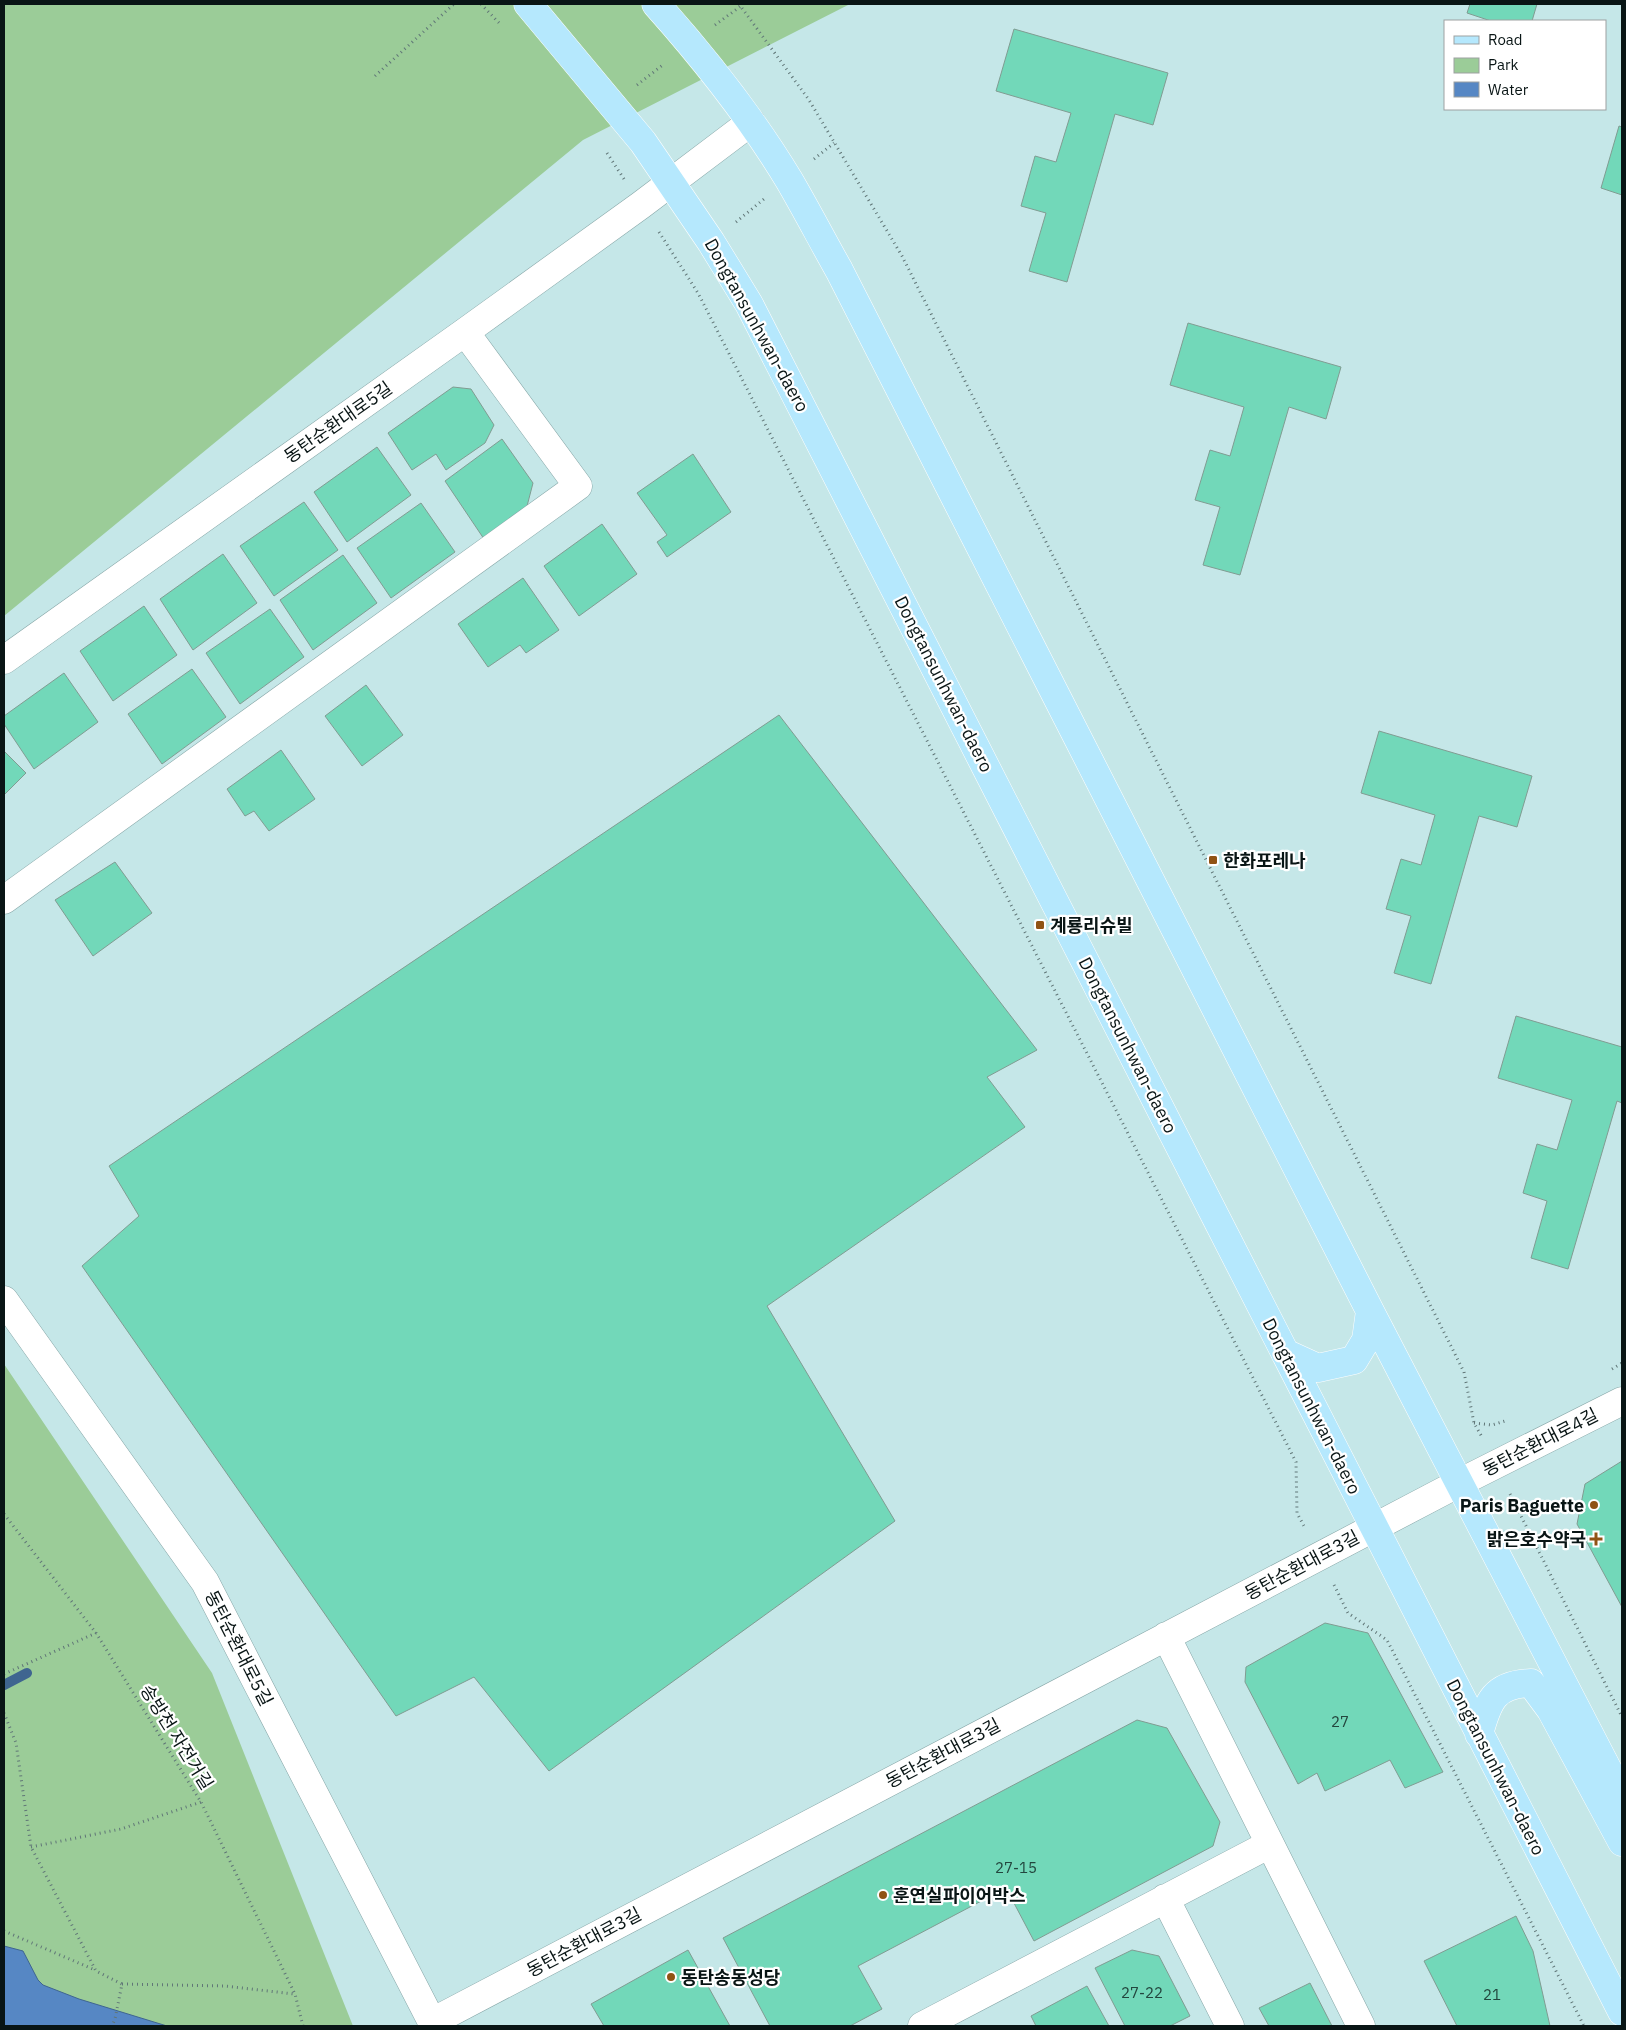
<svg xmlns="http://www.w3.org/2000/svg" width="1626" height="2030" font-family="'IBM Plex Sans','Noto Sans KR',sans-serif">
  <rect width="100%" height="100%" fill="#c5e7e8"/>
  <path fill="#9bcc98" d="M 4,4 L 850,4 L 583,140 L 4,616 Z
    M 4,1364 L 212,1673 L 353,2026 L 4,2026 Z"/>
  <path fill="#5687c4" stroke="#3f6590" d="M 4,1946 L 23,1951 L 38,1980 L 43,1985 L 79,1999 L 167,2026 L 4,2026 Z"/>
  <g fill="none" stroke-linecap="round" stroke-linejoin="round">
    <path stroke="#3f6590" stroke-width="10" d="M 4,1685 L 27,1673"/>
  </g>
  <path fill="#72d8b9" stroke="#809c92" d="M 1470,4 L 1537,4 L 1532,21 L 1491,21 L 1467,13 Z
    M 1014,29 L 1168,73 L 1153,125 L 1115,114 L 1067,282 L 1029,271 L 1046,213 L 1021,206 L 1035,156 L 1056,162 L 1071,113 L 996,91 Z
    M 1619,126 L 1622,127 L 1622,195 L 1601,188 Z
    M 1188,323 L 1341,367 L 1326,419 L 1289,407 L 1240,575 L 1203,565 L 1220,507 L 1195,500 L 1210,450 L 1230,456 L 1244,407 L 1170,385 Z
    M 453,387 L 471,389 L 494,425 L 485,443 L 446,470 L 436,454 L 412,470 L 388,433 Z
    M 502,439 L 533,483 L 526,510 L 484,539 L 445,481 Z
    M 377,447 L 411,495 L 347,542 L 314,492 Z
    M 693,454 L 731,512 L 667,557 L 657,542 L 667,535 L 637,493 Z
    M 304,502 L 338,550 L 274,596 L 240,546 Z
    M 421,503 L 455,552 L 391,598 L 357,548 Z
    M 602,524 L 637,574 L 579,616 L 544,566 Z
    M 223,554 L 257,603 L 193,650 L 160,599 Z
    M 343,555 L 377,603 L 313,650 L 280,600 Z
    M 523,578 L 559,630 L 526,653 L 520,645 L 488,667 L 458,624 Z
    M 144,606 L 177,655 L 113,701 L 80,651 Z
    M 270,609 L 304,657 L 240,704 L 206,653 Z
    M 192,669 L 226,717 L 162,764 L 128,714 Z
    M 64,673 L 98,722 L 34,769 L 4,724 L 4,716 Z
    M 366,685 L 403,735 L 362,766 L 325,716 Z
    M 779,715 L 1037,1050 L 987,1077 L 1025,1127 L 767,1306 L 895,1521 L 549,1771 L 474,1677 L 396,1716 L 82,1266 L 139,1216 L 109,1166 Z
    M 1379,731 L 1532,776 L 1517,827 L 1479,816 L 1431,984 L 1394,973 L 1411,916 L 1386,909 L 1401,859 L 1421,865 L 1435,815 L 1361,793 Z
    M 281,750 L 315,799 L 269,831 L 254,811 L 245,816 L 227,789 Z
    M 4,751 L 26,773 L 4,795 Z
    M 115,862 L 152,913 L 93,956 L 55,900 Z
    M 1516,1016 L 1622,1047 L 1622,1103 L 1617,1101 L 1568,1269 L 1531,1258 L 1547,1201 L 1523,1193 L 1537,1144 L 1557,1150 L 1572,1100 L 1498,1078 Z
    M 1622,1461 L 1622,1607 L 1577,1524 L 1585,1484 Z
    M 1325,1623 L 1368,1633 L 1443,1772 L 1405,1788 L 1390,1760 L 1325,1791 L 1317,1773 L 1298,1784 L 1245,1682 L 1246,1667 Z
    M 1137,1720 L 1167,1728 L 1220,1822 L 1213,1846 L 1034,1941 L 1006,1888 L 858,1966 L 882,2009 L 850,2026 L 770,2026 L 723,1938 Z
    M 1516,1916 L 1533,1951 L 1550,2026 L 1457,2026 L 1424,1961 Z
    M 688,1950 L 730,2026 L 604,2026 L 591,2004 Z
    M 1132,1950 L 1159,1956 L 1190,2016 L 1170,2026 L 1125,2026 L 1095,1968 Z
    M 1310,1983 L 1332,2026 L 1269,2026 L 1259,2008 Z
    M 1087,1986 L 1109,2026 L 1036,2026 L 1031,2016 Z"/>
  <g fill="none" stroke-linecap="round" stroke-linejoin="round">
    <defs>
      <path id="minor" d="M 4,660 L 465,332 L 641,205 L 751,122
        M 4,900 L 578,486 L 465,332
        M 4,1300 L 205,1582 L 434,2026
        M 1166,1636 L 1361,2026
        M 1165,1898 L 1230,2026
        M 432,2022 L 1459,1483 L 1622,1401
        M 922,2026 L 1270,1844"/>
      <path id="major" d="M 528,4 L 643,142 L 711,242 L 749,304 L 1622,2012
        M 656,4 C 705,59 751,117 789,180 C 806,209 822,240 839,270 L 1370,1311 L 1622,1797
        M 1285,1353 L 1318,1368 L 1354,1360 L 1366,1340 L 1370,1311
        M 1479,1734 C 1488,1701 1494,1684 1531,1683 L 1551,1710 L 1622,1842"/>
    </defs>
    <use href="#minor" stroke="#86a6a7" stroke-width="29"/>
    <use href="#major" stroke="#fff" stroke-width="29"/>
    <path stroke="#607677" stroke-width="3" stroke-dasharray="1 4" stroke-linecap="butt" d="M 481,4 L 501,25
      M 739,4 L 809,100 L 902,256 L 1464,1372 L 1474,1423 L 1482,1437
      M 715,25 L 741,6
      M 375,76 L 454,4
      M 637,85 L 664,64
      M 607,153 L 624,179
      M 814,159 L 834,143
      M 736,222 L 764,199
      M 659,232 L 698,293 L 1296,1462 L 1297,1513 L 1305,1528
      M 1612,1369 L 1622,1363
      M 1474,1423 L 1492,1425 L 1505,1421
      M 1510,1494 L 1622,1717
      M 4,1514 L 96,1633 L 201,1802 L 295,1994 L 303,2026
      M 1334,1585 L 1348,1613 L 1387,1640 L 1584,2026
      M 4,1674 L 96,1633
      M 4,1713 L 16,1743 L 31,1847 L 96,1971 L 122,1984 L 115,2019 L 112,2026
      M 31,1847 L 121,1829 L 201,1802
      M 4,1931 L 95,1970
      M 122,1984 L 225,1986 L 294,1994"/>
    <use href="#minor" stroke="#fff" stroke-width="28"/>
    <use href="#major" stroke="#b5e8fd" stroke-width="28"/>
  </g>
  <g fill="#905314" stroke="#fff" stroke-width="2">
    <rect x="1208" y="855" width="10" height="10" rx="2.5"/>
    <rect x="1035" y="920" width="10" height="10" rx="2.5"/>
    <circle cx="1594" cy="1505" r="5"/>
    <path d="M1593.5 1531.5h5v5h5v5h-5v5h-5v-5h-5v-5h5z"/>
    <circle cx="883" cy="1895" r="5"/>
    <circle cx="671" cy="1977" r="5"/>
  </g>
  <g text-anchor="middle" dominant-baseline="central" stroke-width="4.5" stroke-linejoin="round" paint-order="stroke">
    <g font-size="15" fill="#23463e">
      <text x="1340" y="1721">27</text>
      <text x="1016" y="1867">27-15</text>
      <text x="1142" y="1992">27-22</text>
      <text x="1492" y="1994">21</text>
    </g>
    <g font-size="18" fill="#091515" stroke="#fff">
      <text transform="translate(757 325) rotate(61)">Dongtansunhwan-daero</text>
      <text transform="translate(338 422) rotate(-35)">동탄순환대로5길</text>
      <text transform="translate(944 684) rotate(63)">Dongtansunhwan-daero</text>
      <text transform="translate(1128 1045) rotate(63)">Dongtansunhwan-daero</text>
      <text transform="translate(1312 1406) rotate(63)">Dongtansunhwan-daero</text>
      <text transform="translate(1540 1442) rotate(-27)">동탄순환대로4길</text>
      <text transform="translate(1302 1565) rotate(-28)">동탄순환대로3길</text>
      <text transform="translate(239 1648) rotate(63)">동탄순환대로5길</text>
      <text transform="translate(177 1737) rotate(58)">송방천 자전거길</text>
      <text transform="translate(943 1753) rotate(-28)">동탄순환대로3길</text>
      <text transform="translate(1496 1767) rotate(63)">Dongtansunhwan-daero</text>
      <text transform="translate(584 1942) rotate(-28)">동탄순환대로3길</text>
    </g>
    <g font-size="18" font-weight="bold" fill="#091515" stroke="#fff" text-anchor="start">
      <text x="1223" y="860">한화포레나</text>
      <text x="1050" y="925">계룡리슈빌</text>
      <text x="1584" y="1505" text-anchor="end">Paris Baguette</text>
      <text x="1586" y="1539" text-anchor="end">밝은호수약국</text>
      <text x="893" y="1895">훈연실파이어박스</text>
      <text x="681" y="1977">동탄송동성당</text>
    </g>
  </g>
  <rect width="1626" height="2030" fill="none" stroke="#091515" stroke-width="10"/>
  <rect x="1444" y="20" width="162" height="90" fill="#ffffff" stroke="#9da1a1"/>
  <rect x="1454" y="36" width="25" height="8" fill="#b5e8fd" stroke="#9da1a1"/>
  <text x="1488" y="45" font-size="15" fill="#091515">Road</text>
  <rect x="1454" y="58" width="25" height="15" fill="#9bcc98" stroke="#9da1a1"/>
  <text x="1488" y="70" font-size="15" fill="#091515">Park</text>
  <rect x="1454" y="82" width="25" height="15" fill="#5687c4" stroke="#9da1a1"/>
  <text x="1488" y="95" font-size="15" fill="#091515">Water</text>
</svg>
